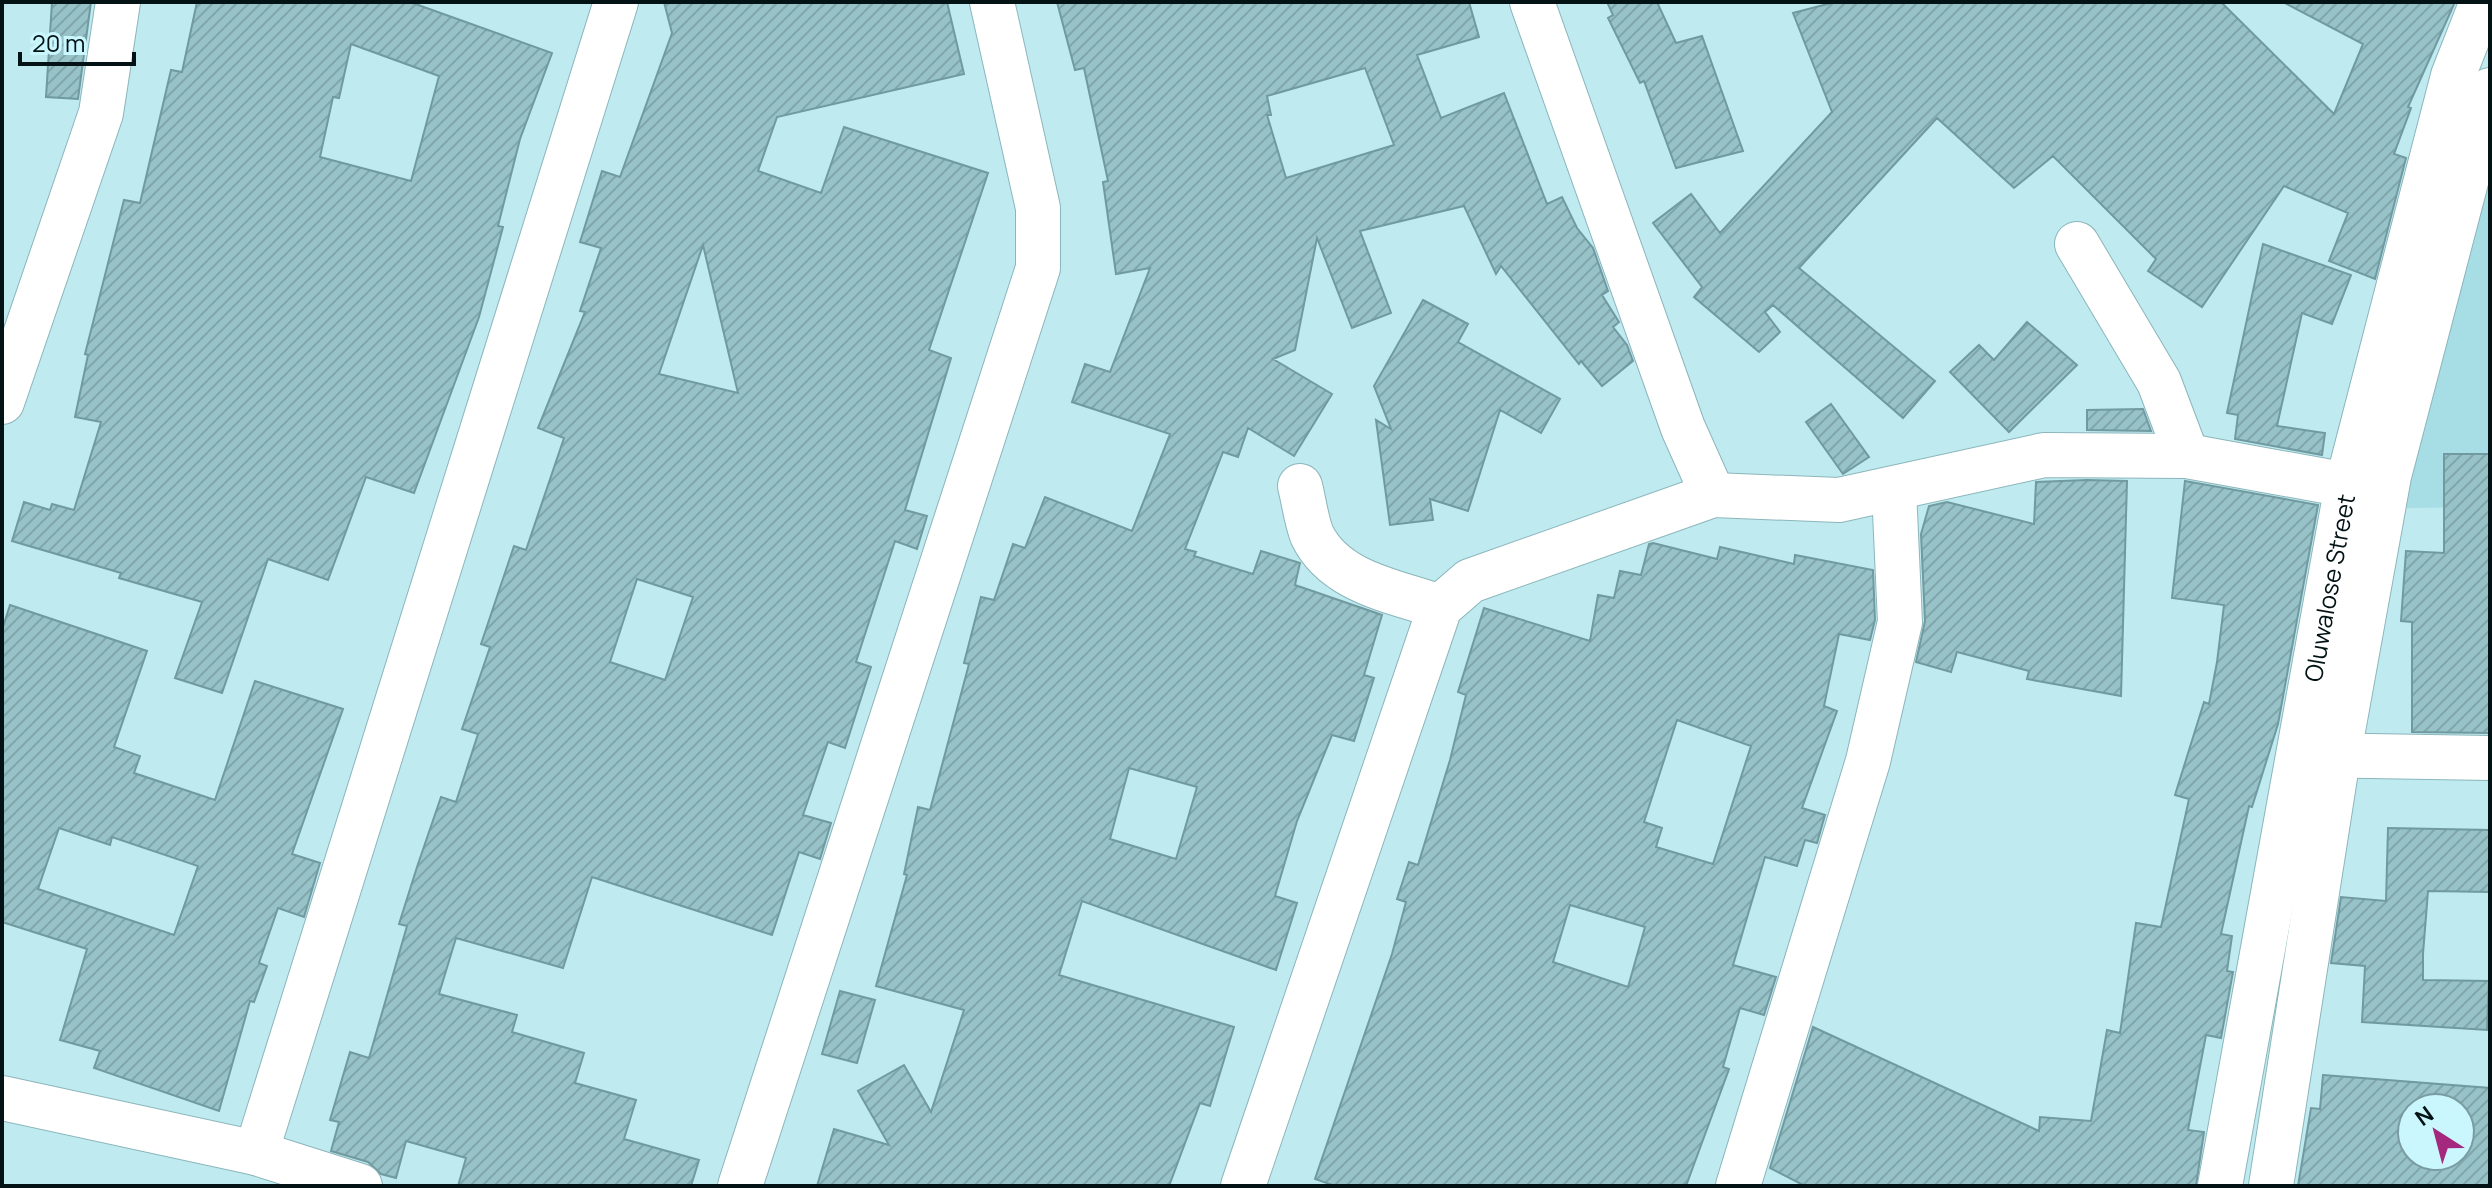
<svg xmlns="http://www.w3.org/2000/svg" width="2492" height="1188" font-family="Manrope,sans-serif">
  <defs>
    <pattern id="building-hatch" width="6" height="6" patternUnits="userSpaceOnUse" patternTransform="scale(2)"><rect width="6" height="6" fill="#96c2c8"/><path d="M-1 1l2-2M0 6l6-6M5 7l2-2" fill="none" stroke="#80a6ab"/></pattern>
  </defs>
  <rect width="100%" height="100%" fill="#beeaf0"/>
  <path fill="#a7dde4" d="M 2490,148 L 2490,507 L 2402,508 Z"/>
  <path fill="url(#building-hatch)" stroke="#709aa0" stroke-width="2" fill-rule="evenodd" d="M 52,2 L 91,2 L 78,99 L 46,97 Z
    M 197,2 L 410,2 L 552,53 L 520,139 L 498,226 L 503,227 L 479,317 L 414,493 L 366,477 L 328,580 L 268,559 L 222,693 L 175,678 L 202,602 L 119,578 L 121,573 L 12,541 L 24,502 L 50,510 L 52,504 L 74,510 L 101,422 L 75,417 L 88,355 L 85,354 L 124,200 L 140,203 L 171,70 L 182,72 ZM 351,44 L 439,76 L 411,181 L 320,157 L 333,97 L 339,98 Z
    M 664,2 L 947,2 L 964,74 L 777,117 L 758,171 L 821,193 L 844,127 L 988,173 L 929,350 L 951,358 L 905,510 L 927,516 L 917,549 L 895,541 L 856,662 L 871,667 L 845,748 L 828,742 L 803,815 L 831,823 L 820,859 L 799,852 L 772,935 L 592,877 L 563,968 L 456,938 L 439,994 L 517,1015 L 512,1032 L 584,1053 L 575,1083 L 636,1100 L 624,1139 L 699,1160 L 691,1186 L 458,1186 L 466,1158 L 406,1141 L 396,1178 L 381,1174 L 368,1162 L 331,1151 L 339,1122 L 330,1120 L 350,1052 L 369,1058 L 407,926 L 399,924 L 417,867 L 441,797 L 456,802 L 478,734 L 462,729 L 490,647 L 481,644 L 514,546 L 526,550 L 564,438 L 538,428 L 585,312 L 580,311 L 601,248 L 580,242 L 602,171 L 620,177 L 672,33 ZM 703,245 L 738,393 L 659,374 ZM 637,579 L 693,597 L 665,680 L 610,662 Z
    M 1057,2 L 1469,2 L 1479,37 L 1417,55 L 1441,118 L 1504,93 L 1547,204 L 1562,197 L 1577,228 L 1593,248 L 1608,291 L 1602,295 L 1619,322 L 1613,327 L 1627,345 L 1633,361 L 1602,386 L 1581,361 L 1579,364 L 1501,266 L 1496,274 L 1464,206 L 1360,231 L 1391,313 L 1352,328 L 1317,238 L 1295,350 L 1273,359 L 1332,394 L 1294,456 L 1248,428 L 1238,457 L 1223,452 L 1185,549 L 1196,552 L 1194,556 L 1253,574 L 1261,551 L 1300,563 L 1295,585 L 1382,615 L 1364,675 L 1374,678 L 1354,741 L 1332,735 L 1297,821 L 1275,896 L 1297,903 L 1276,970 L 1082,901 L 1059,975 L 1234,1027 L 1210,1106 L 1200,1103 L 1169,1186 L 817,1186 L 834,1129 L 889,1145 L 858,1091 L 904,1065 L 931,1112 L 964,1010 L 876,986 L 907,875 L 904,874 L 918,807 L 930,810 L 969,664 L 964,663 L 981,597 L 994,600 L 1013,544 L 1025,548 L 1045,497 L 1132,531 L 1170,434 L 1072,402 L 1085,364 L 1110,372 L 1150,268 L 1116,274 L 1103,182 L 1108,181 L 1084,68 L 1075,70 ZM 1365,68 L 1394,145 L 1286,178 L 1267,115 L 1271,115 L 1267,96 ZM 1129,768 L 1197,787 L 1176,859 L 1110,839 Z
    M 1607,2 L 1657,2 L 1676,43 L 1702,36 L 1743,151 L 1676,168 L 1644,81 L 1640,83 L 1608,18 L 1613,15 Z
    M 1835,2 L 2221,2 L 2334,114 L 2363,44 L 2283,2 L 2455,2 L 2408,107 L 2411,108 L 2394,154 L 2406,158 L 2375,279 L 2329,261 L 2348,213 L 2284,186 L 2202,307 L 2148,271 L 2156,259 L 2053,156 L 2014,188 L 1937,118 L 1799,268 L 1935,381 L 1903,418 L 1773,305 L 1765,312 L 1780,332 L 1759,352 L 1694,297 L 1702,287 L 1653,223 L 1691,194 L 1720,233 L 1832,112 L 1793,13 Z
    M 2263,244 L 2351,275 L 2332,324 L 2302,313 L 2277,426 L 2325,433 L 2322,455 L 2235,439 L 2238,415 L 2227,413 Z
    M 1423,300 L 1468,324 L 1458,342 L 1560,399 L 1541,433 L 1500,410 L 1468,511 L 1430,499 L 1433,520 L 1390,525 L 1376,420 L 1391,429 L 1374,386 Z
    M 2027,322 L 2077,365 L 2009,432 L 1950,372 L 1979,345 L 1994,360 Z
    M 1831,404 L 1869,457 L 1843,474 L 1806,422 Z
    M 2143,409 L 2151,431 L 2087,430 L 2087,410 Z
    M 2444,454 L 2490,454 L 2490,733 L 2412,732 L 2412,622 L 2401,621 L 2406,551 L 2444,553 Z
    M 2087,480 L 2127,481 L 2121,696 L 2027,679 L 2029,671 L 1957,652 L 1951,672 L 1916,662 L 1925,621 L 1921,534 L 1929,506 L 1947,502 L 2034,524 L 2036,482 Z
    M 2185,481 L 2318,505 L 2278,724 L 2252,807 L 2249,806 L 2221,934 L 2232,936 L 2227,971 L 2233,972 L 2221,1038 L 2206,1035 L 2188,1130 L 2204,1132 L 2196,1186 L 1805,1186 L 1770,1168 L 1813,1027 L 2039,1131 L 2040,1117 L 2091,1121 L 2107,1030 L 2120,1033 L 2136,923 L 2161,927 L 2189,799 L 2175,795 L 2204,702 L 2209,704 L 2217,662 L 2224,605 L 2172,598 Z
    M 1653,543 L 1717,559 L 1720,547 L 1794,564 L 1795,555 L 1873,570 L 1875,620 L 1870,640 L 1839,634 L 1824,706 L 1837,711 L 1802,808 L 1825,815 L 1817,843 L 1805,840 L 1797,866 L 1765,857 L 1733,965 L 1776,977 L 1764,1015 L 1740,1008 L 1723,1067 L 1729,1069 L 1686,1186 L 1335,1186 L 1315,1179 L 1392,954 L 1406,902 L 1397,899 L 1409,862 L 1418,865 L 1450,760 L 1466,695 L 1458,692 L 1484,608 L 1590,641 L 1598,595 L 1614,598 L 1620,571 L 1641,575 L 1649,544 ZM 1677,720 L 1751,746 L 1713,864 L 1656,847 L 1662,828 L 1644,822 ZM 1570,905 L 1645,927 L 1628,987 L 1553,962 Z
    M 10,605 L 147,651 L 114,747 L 140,756 L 134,773 L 215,800 L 255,681 L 343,709 L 292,854 L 320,863 L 304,917 L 278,908 L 259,963 L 267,966 L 254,1002 L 250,1001 L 219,1111 L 94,1068 L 100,1051 L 60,1040 L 87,949 L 2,922 L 2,630 ZM 59,828 L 110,845 L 112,837 L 198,866 L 174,935 L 38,889 Z
    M 2388,828 L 2490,830 L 2490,892 L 2428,891 L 2423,954 L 2423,980 L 2489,981 L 2487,1030 L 2362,1022 L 2365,966 L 2331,963 L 2341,897 L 2386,901 Z
    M 840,991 L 875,1000 L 857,1063 L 822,1054 Z
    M 2323,1075 L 2490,1088 L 2490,1186 L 2298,1186 L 2311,1108 L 2320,1109 ZM 2412,1108 L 2460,1108 L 2460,1156 L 2412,1156 Z"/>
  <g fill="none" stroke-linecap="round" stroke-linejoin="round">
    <defs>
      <g id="minor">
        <path d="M 1532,2 L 1683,428 L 1713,495"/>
        <path d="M 2077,244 L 2159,382 L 2187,456"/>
        <path d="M 2,402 L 101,113 L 118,2"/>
        <path d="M 1300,486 C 1304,501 1306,520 1312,535 C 1335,583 1395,591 1440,607"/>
        <path d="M 2309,755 L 2490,758"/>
        <path d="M 2,1098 L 256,1153 L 360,1186"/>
        <path d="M 256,1153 L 616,2"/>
        <path d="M 740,1186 L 1038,268 L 1038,208 L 992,2"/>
        <path d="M 1243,1186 L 1440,607 L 1470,581 L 1713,495 L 1839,500 L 2044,455 L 2187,456 L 2347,485"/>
        <path d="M 1738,1186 L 1868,761 L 1900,622 L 1894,490"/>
        <path id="s1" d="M 2220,1186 L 2347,485 L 2453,76 L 2482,2"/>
        <path d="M 2271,1186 L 2338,758 L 2389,476 L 2490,90"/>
      </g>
    </defs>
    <use href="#minor" stroke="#8bb6bb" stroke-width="46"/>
    <use href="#minor" stroke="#fff" stroke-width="44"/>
  </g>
  <g text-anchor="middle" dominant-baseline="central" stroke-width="7" stroke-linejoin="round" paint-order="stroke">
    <g font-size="24" fill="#031315" stroke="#caf7fe">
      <text stroke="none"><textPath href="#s1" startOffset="608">Oluwalose Street</textPath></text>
    </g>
  </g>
  <rect width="2492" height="1188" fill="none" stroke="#031315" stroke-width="8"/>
  <g transform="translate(2436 1132) rotate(324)"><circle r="38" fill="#caf7fe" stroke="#7a9ca1" stroke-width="2"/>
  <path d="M0-6L14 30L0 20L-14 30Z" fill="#a3287e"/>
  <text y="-12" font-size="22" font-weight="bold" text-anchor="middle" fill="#031315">N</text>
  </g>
  <path d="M20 52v12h114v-12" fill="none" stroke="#031315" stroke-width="4"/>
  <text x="32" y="52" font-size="24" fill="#031315" stroke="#caf7fe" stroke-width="6" paint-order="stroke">20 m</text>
</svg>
